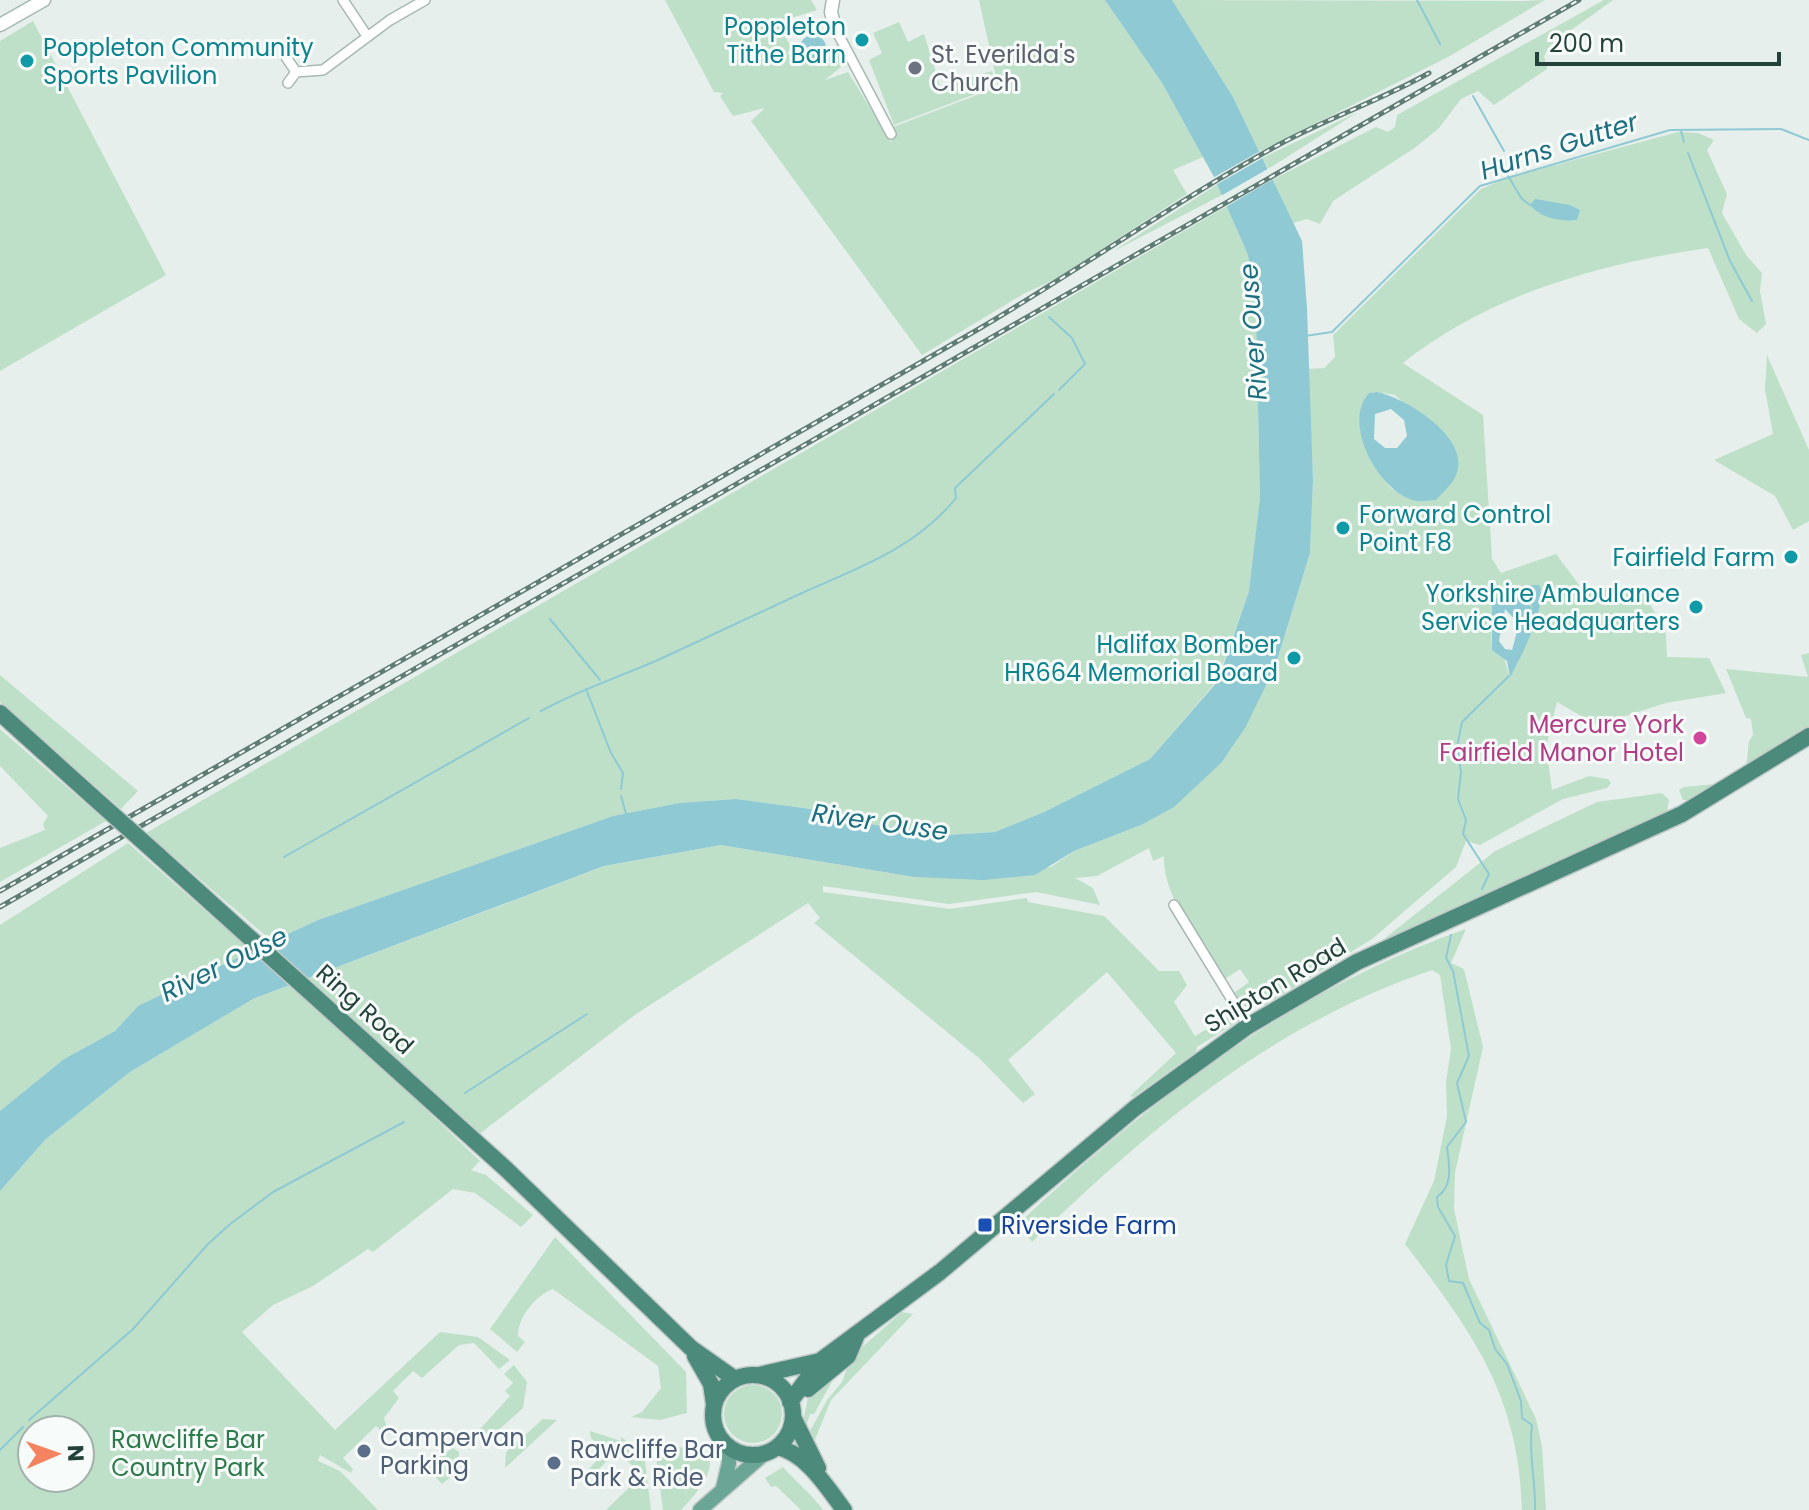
<svg xmlns="http://www.w3.org/2000/svg" width="1809" height="1510" font-family="Poppins,sans-serif">
  <rect width="100%" height="100%" fill="#e6efeb"/>
  <path fill="#bfe0c8" fill-rule="evenodd" d="M 665,0 L 811,0 L 817,10 L 788,19 L 781,30 L 792,48 L 787,53 L 797,62 L 821,61 L 837,45 L 841,67 L 825,80 L 848,72 L 891,142 L 893,127 L 998,87 L 979,0 L 1105,0 L 1162,83 L 1203,157 L 1173,170 L 1187,194 L 1054,280 L 1025,293 L 922,355 L 751,121 L 765,108 L 733,116 L 720,96 L 723,93 L 714,92 Z
    M 1172,0 L 1522,1 L 1545,0 L 1448,57 L 1259,152 L 1233,97 Z
    M 1604,0 L 1613,0 L 1552,44 L 1544,56 L 1547,69 L 1494,105 L 1478,91 L 1461,99 L 1439,128 L 1416,147 L 1333,201 L 1320,224 L 1307,219 L 1293,223 L 1272,180 L 1376,127 L 1388,132 L 1395,127 L 1397,115 Z
    M 33,21 L 166,275 L 0,371 L 0,41 Z
    M 899,22 L 908,42 L 924,34 L 940,86 L 992,71 L 996,86 L 894,125 L 869,60 L 882,53 L 873,33 Z
    M 1358,112 L 1268,169 L 1262,158 Z
    M 1678,132 L 1698,133 L 1714,140 L 1707,150 L 1727,194 L 1722,213 L 1746,255 L 1762,273 L 1760,291 L 1766,324 L 1757,333 L 1739,319 L 1708,248 C 1601,263 1488,295 1403,363 L 1483,415 L 1492,559 L 1501,573 L 1556,554 L 1583,590 L 1640,585 L 1666,634 L 1667,657 L 1709,658 L 1726,693 L 1666,703 L 1597,725 L 1557,702 L 1546,747 L 1552,790 L 1589,776 L 1608,779 L 1611,783 L 1607,788 L 1563,799 L 1480,845 L 1466,841 L 1456,867 L 1372,939 L 1265,1005 L 1247,1009 L 1234,993 L 1249,982 L 1240,969 L 1225,979 C 1203,944 1162,898 1164,856 L 1153,861 L 1149,848 L 1097,876 L 1075,878 L 1093,888 L 1100,905 L 1036,892 L 949,904 L 823,886 L 823,892 L 950,909 L 1027,898 L 1028,902 L 1104,916 L 1159,971 L 1179,971 L 1187,985 L 1174,1002 L 1195,1036 L 1236,1012 L 1240,1020 L 1197,1047 L 1196,1052 L 1133,1097 L 1130,1096 L 1176,1053 L 1107,972 L 1008,1060 L 1035,1094 L 1023,1103 L 980,1059 L 814,923 L 820,918 L 808,903 L 636,1014 L 478,1135 L 375,1061 L 480,1161 L 471,1170 L 486,1175 L 533,1215 L 521,1227 L 475,1193 L 453,1189 L 373,1252 L 368,1249 L 313,1286 L 273,1305 L 242,1332 L 335,1430 L 440,1332 L 478,1337 L 510,1360 L 499,1369 L 474,1343 L 459,1345 L 422,1378 L 413,1371 L 393,1391 L 399,1398 L 384,1418 L 389,1434 L 385,1434 L 376,1426 L 343,1458 L 353,1469 L 351,1473 L 320,1455 L 318,1461 L 340,1471 L 378,1510 L 0,1510 L 0,1191 L 46,1139 L 130,1072 L 253,999 L 605,866 L 721,845 L 914,877 L 1051,867 L 1074,851 L 1141,825 L 1275,667 L 1310,553 L 1313,480 L 1308,369 L 1324,368 L 1335,357 L 1333,335 L 1481,189 L 1507,178 ZM 1377,392 L 1395,395 L 1456,453 L 1456,475 L 1417,501 C 1408,497 1395,493 1389,486 C 1371,467 1349,414 1369,393 ZM 1514,593 L 1536,615 L 1517,665 L 1509,675 L 1504,657 L 1492,650 C 1490,619 1493,615 1514,593 ZM 32,1430 L 80,1430 L 80,1478 L 32,1478 Z
    M 1218,184 L 1222,195 L 1112,252 Z
    M 1227,206 L 1248,255 L 1256,315 L 1260,498 L 1254,555 L 1249,591 L 1217,681 L 1150,759 L 1044,812 L 995,832 L 947,835 L 869,824 L 811,809 L 736,799 L 679,803 L 613,816 L 318,920 L 273,942 L 146,833 Z
    M 1767,355 L 1809,450 L 1809,521 L 1793,530 L 1775,496 L 1714,460 L 1773,434 L 1765,389 Z
    M 1809,653 L 1809,730 C 1787,745 1703,803 1683,800 L 1679,790 L 1684,787 L 1725,783 L 1746,768 L 1749,741 L 1753,735 L 1751,719 L 1746,718 L 1726,669 L 1808,677 L 1801,655 Z
    M 0,675 L 138,791 L 121,809 L 0,702 Z
    M 0,729 L 106,821 L 0,882 L 0,848 L 45,830 L 43,824 L 48,816 L 0,766 Z
    M 1662,793 L 1669,800 L 1666,816 L 1379,947 L 1384,939 L 1495,851 L 1597,802 Z
    M 128,843 L 248,948 L 244,955 L 138,1006 L 115,1031 L 64,1059 L 0,1111 L 0,925 Z
    M 1466,929 L 1451,963 L 1464,969 L 1483,1047 L 1455,1173 L 1454,1209 L 1469,1279 L 1536,1419 L 1542,1446 L 1546,1510 L 1522,1510 C 1519,1395 1472,1332 1405,1244 L 1434,1181 L 1447,1116 L 1446,1082 L 1451,1049 L 1440,975 L 1432,970 C 1271,1025 1153,1126 1032,1242 L 1018,1224 C 1149,1101 1295,988 1466,929 Z
    M 555,1237 L 686,1372 L 687,1413 L 660,1420 L 631,1417 L 642,1412 L 661,1388 L 658,1366 L 553,1289 C 536,1295 518,1317 518,1336 L 525,1342 L 517,1352 L 490,1329 Z
    M 902,1312 L 913,1314 L 831,1400 L 814,1442 L 803,1423 L 808,1397 L 834,1378 L 814,1414 L 810,1414 L 806,1426 L 810,1431 L 827,1400 L 842,1382 L 852,1356 Z
    M 514,1365 L 527,1382 L 523,1408 L 492,1436 L 472,1438 L 510,1396 L 505,1391 L 513,1383 L 504,1374 Z
    M724 1414a29 29 0 1 1 58 0a29 29 0 1 1-58 0Z
    M 543,1419 L 557,1420 L 505,1468 L 506,1452 Z
    M 590,1431 L 621,1441 L 621,1437 L 644,1454 L 651,1510 L 606,1510 L 642,1475 L 617,1451 L 590,1478 L 586,1472 L 605,1452 L 591,1438 Z
    M 453,1448 L 459,1452 L 458,1471 L 442,1484 L 425,1466 Z
    M 655,1448 C 667,1449 682,1446 694,1448 C 732,1455 692,1499 681,1510 L 663,1510 Z
    M 783,1467 C 796,1482 812,1494 823,1510 L 801,1510 L 776,1486 L 771,1487 L 765,1478 Z"/>
  <path fill="#8ec9d4" fill-rule="evenodd" d="M 1105,0 L 1172,0 L 1233,97 L 1302,241 L 1307,309 L 1313,480 L 1310,553 L 1275,667 L 1245,728 L 1221,763 L 1174,807 L 1141,825 L 1074,851 L 1035,875 L 983,880 L 914,877 L 721,845 L 604,866 L 253,999 L 130,1072 L 46,1139 L 0,1191 L 0,1111 L 64,1059 L 115,1031 L 138,1006 L 218,967 L 318,920 L 613,816 L 679,803 L 736,799 L 811,809 L 869,824 L 947,835 L 995,832 L 1044,812 L 1150,759 L 1218,681 L 1249,591 L 1260,498 L 1256,315 L 1248,255 L 1214,177 L 1162,83 Z
    M800 48a13 13 0 1 1 26 0a13 13 0 1 1-26 0Z
    M 1535,199 L 1570,205 L 1580,210 L 1577,220 C 1561,222 1540,218 1530,205 Z
    M 1377,392 C 1406,398 1472,438 1456,475 C 1453,484 1442,493 1436,500 C 1430,500 1422,502 1417,501 C 1379,494 1341,423 1369,393 ZM 1391,409 L 1404,420 L 1407,436 L 1397,448 L 1385,448 L 1374,439 L 1375,414 Z
    M 1523,585 L 1539,585 C 1549,601 1521,658 1510,677 L 1507,661 L 1492,650 L 1492,605 L 1500,593 L 1514,593 L 1534,609 L 1519,590 ZM 1505,609 L 1519,624 L 1512,650 L 1505,649 L 1499,641 Z"/>
  <path fill="#e6efeb" d="M 1262,150 L 1266,156 L 1214,186 L 1211,179 Z
    M 1271,167 L 1275,178 L 1224,208 L 1219,197 Z"/>
  <g fill="none" stroke-linecap="round" stroke-linejoin="round">
    <path stroke="#8ec9d4" stroke-width="2" d="M 1417,0 L 1440,44
      M 1473,96 L 1504,151
      M 1681,131 L 1684,142
      M 1688,153 L 1730,261 L 1752,301
      M 1512,162 L 1516,172
      M 1508,176 L 1522,199 L 1530,205
      M 1049,317 L 1072,338 L 1085,364 L 1059,390
      M 1305,336 L 1332,332 L 1480,186 L 1670,130 L 1781,129 L 1809,140
      M 550,619 L 600,680
      M 586,689 L 611,753 L 623,773 L 621,789
      M 541,711 C 579,690 619,677 658,660 C 706,638 754,615 802,593 C 858,568 916,548 956,498 L 955,488 L 1054,394
      M 621,796 L 626,814
      M 284,857 L 529,718
      M 1482,889 L 1489,874 L 1463,834 L 1466,820 L 1458,799 L 1461,772 L 1457,747 L 1462,722 L 1509,676
      M 1451,935 L 1446,958 L 1453,971 L 1469,1056 L 1457,1083 L 1466,1122 L 1447,1147 C 1449,1164 1454,1186 1437,1197 L 1438,1207 L 1455,1236 L 1446,1265 L 1449,1281 L 1463,1283 L 1480,1323 L 1489,1330 L 1495,1349 L 1507,1364 L 1521,1401 L 1522,1418 L 1532,1425 C 1528,1454 1536,1481 1535,1510
      M 465,1093 L 587,1014
      M 29,1420 L 133,1329 L 208,1244 L 229,1225 L 273,1192 L 404,1122
      M 0,1450 L 23,1427"/>
    <defs>
      <path id="minor" d="M 343,0 L 367,36
        M 835,28 L 891,134
        M 286,57 L 296,72 L 323,70 L 390,20 L 425,0
        M 288,83 L 296,72
        M 1174,905 L 1248,1026"/>
      <path id="tertiary" d="M 833,0 L 831,12 L 835,28
        M 0,25 L 44,0"/>
      <path id="primary" d="M 723,1488 L 729,1463 L 728,1447
        M 700,1510 L 765,1453"/>
      <path id="trunk" d="M 0,713 L 93,797
        M 158,855 L 506,1169 L 691,1348 L 735,1379
        M 695,1356 L 711,1384 L 714,1404
        M 759,1375 L 820,1361
        M713 1415a40 40 0 1 1 80 0a40 40 0 1 1-80 0Z
        M 808,1389 L 848,1356 L 856,1337
        M 790,1402 L 820,1361 L 940,1272 L 1135,1108 L 1248,1026 L 1357,962 L 1682,814 L 1809,736
        M 793,1417 L 818,1468
        M 777,1447 C 806,1453 827,1487 844,1510"/>
    </defs>
    <use href="#minor" stroke="#a8b8b2" stroke-width="12"/>
    <use href="#tertiary" stroke="#a8b8b2" stroke-width="15"/>
    <use href="#primary" stroke="#c2cac8" stroke-width="17"/>
    <use href="#trunk" stroke="#c2cac8" stroke-width="19"/>
    <use href="#minor" stroke="#fff" stroke-width="9"/>
    <use href="#tertiary" stroke="#fff" stroke-width="12"/>
    <use href="#primary" stroke="#6aa596" stroke-width="14"/>
    <use href="#trunk" stroke="#4c8a7c" stroke-width="16"/>
    <defs>
      <path id="rail" d="M 0,891 L 977,330 C 1079,270 1176,201 1280,144 C 1328,118 1381,100 1429,73
        M 0,907 L 1579,0"/>
    </defs>
    <use href="#rail" stroke="#5f7d75" stroke-width="5"/>
    <use href="#rail" stroke="#f7fbf9" stroke-width="2" stroke-dasharray="6" stroke-linecap="butt"/>
    <defs>
      <path id="trunk-bridge" d="M 93,797 L 158,855"/>
    </defs>
    <use href="#trunk-bridge" stroke="#c2cac8" stroke-width="19" stroke-linecap="butt"/>
    <use href="#trunk-bridge" stroke="#4c8a7c" stroke-width="16"/>
  </g>
  <g fill="#0f9aa8" stroke="#f7fbf9" stroke-width="3">
    <circle cx="862" cy="40" r="8"/>
    <circle cx="27" cy="61" r="8"/>
    <circle cx="1343" cy="528" r="8"/>
    <circle cx="1791" cy="557" r="8"/>
    <circle cx="1696" cy="607" r="8"/>
    <circle cx="1294" cy="658" r="8"/>
  </g>
  <circle fill="#6b7280" stroke="#f7fbf9" stroke-width="3" cx="915" cy="68" r="8"/>
  <circle fill="#d1479c" stroke="#f7fbf9" stroke-width="3" cx="1700" cy="738" r="8"/>
  <rect fill="#1a4fb4" stroke="#f7fbf9" stroke-width="3" x="977" y="1217" width="16" height="16" rx="4"/>
  <g fill="#5c6f8a" stroke="#f7fbf9" stroke-width="3">
    <circle cx="364" cy="1451" r="8"/>
    <circle cx="554" cy="1463" r="8"/>
  </g>
  <g text-anchor="middle" dominant-baseline="central" stroke-width="6" stroke-linejoin="round" paint-order="stroke">
    <g font-size="24" fill="#0d838f" stroke="#f7fbf9" text-anchor="end">
      <text x="846" y="26">Poppleton<tspan x="846" dy="28">Tithe Barn</tspan></text>
      <text x="43" y="47" text-anchor="start">Poppleton Community<tspan x="43" dy="28">Sports Pavilion</tspan></text>
      <text x="1359" y="514" text-anchor="start">Forward Control<tspan x="1359" dy="28">Point F8</tspan></text>
      <text x="1775" y="557">Fairfield Farm</text>
      <text x="1680" y="593">Yorkshire Ambulance<tspan x="1680" dy="28">Service Headquarters</tspan></text>
      <text x="1278" y="644">Halifax Bomber<tspan x="1278" dy="28">HR664 Memorial Board</tspan></text>
    </g>
    <g font-size="24" fill="#5b616d" stroke="#f7fbf9" text-anchor="start">
      <text x="931" y="54">St. Everilda's<tspan x="931" dy="28">Church</tspan></text>
    </g>
    <g font-size="24" fill="#b23c85" stroke="#f7fbf9" text-anchor="end">
      <text x="1684" y="724">Mercure York<tspan x="1684" dy="28">Fairfield Manor Hotel</tspan></text>
    </g>
    <g font-size="24" fill="#24423a" stroke="#f7fbf9">
      <text transform="translate(1275 985) rotate(-31)">Shipton Road</text>
      <text transform="translate(365 1009) rotate(42)">Ring Road</text>
    </g>
    <g font-size="24" fill="#164399" stroke="#f7fbf9" text-anchor="start">
      <text x="1001" y="1225">Riverside Farm</text>
    </g>
    <g font-size="24" fill="#4e5e75" stroke="#f7fbf9" text-anchor="start">
      <text x="380" y="1437">Campervan<tspan x="380" dy="28">Parking</tspan></text>
      <text x="570" y="1449">Rawcliffe Bar<tspan x="570" dy="28">Park &amp; Ride</tspan></text>
    </g>
    <g font-size="24" fill="#2d7a4b" stroke="#f7fbf9">
      <text x="188" y="1439">Rawcliffe Bar<tspan x="188" dy="28">Country Park</tspan></text>
    </g>
    <g font-size="26" font-style="italic" fill="#1c6f80" stroke="#f7fbf9">
      <text transform="translate(1559 146) rotate(-18)">Hurns Gutter</text>
      <text transform="translate(1253 332) rotate(-94)">River Ouse</text>
      <text transform="translate(880 822) rotate(8)">River Ouse</text>
      <text transform="translate(224 964) rotate(-26)">River Ouse</text>
    </g>
  </g>
  <g transform="translate(56 1454) rotate(88)"><circle r="38" fill="#f7fbf9" stroke="#a3b1ad" stroke-width="2"/>
  <path d="M0-6L14 30L0 20L-14 30Z" fill="#f4845f"/>
  <text y="-12" font-size="22" font-weight="bold" text-anchor="middle" fill="#24423a">N</text>
  </g>
  <path d="M1537 52v12h242v-12" fill="none" stroke="#24423a" stroke-width="4"/>
  <text x="1549" y="52" font-size="24" fill="#24423a" stroke="#f7fbf9" stroke-width="6" paint-order="stroke">200 m</text>
</svg>
